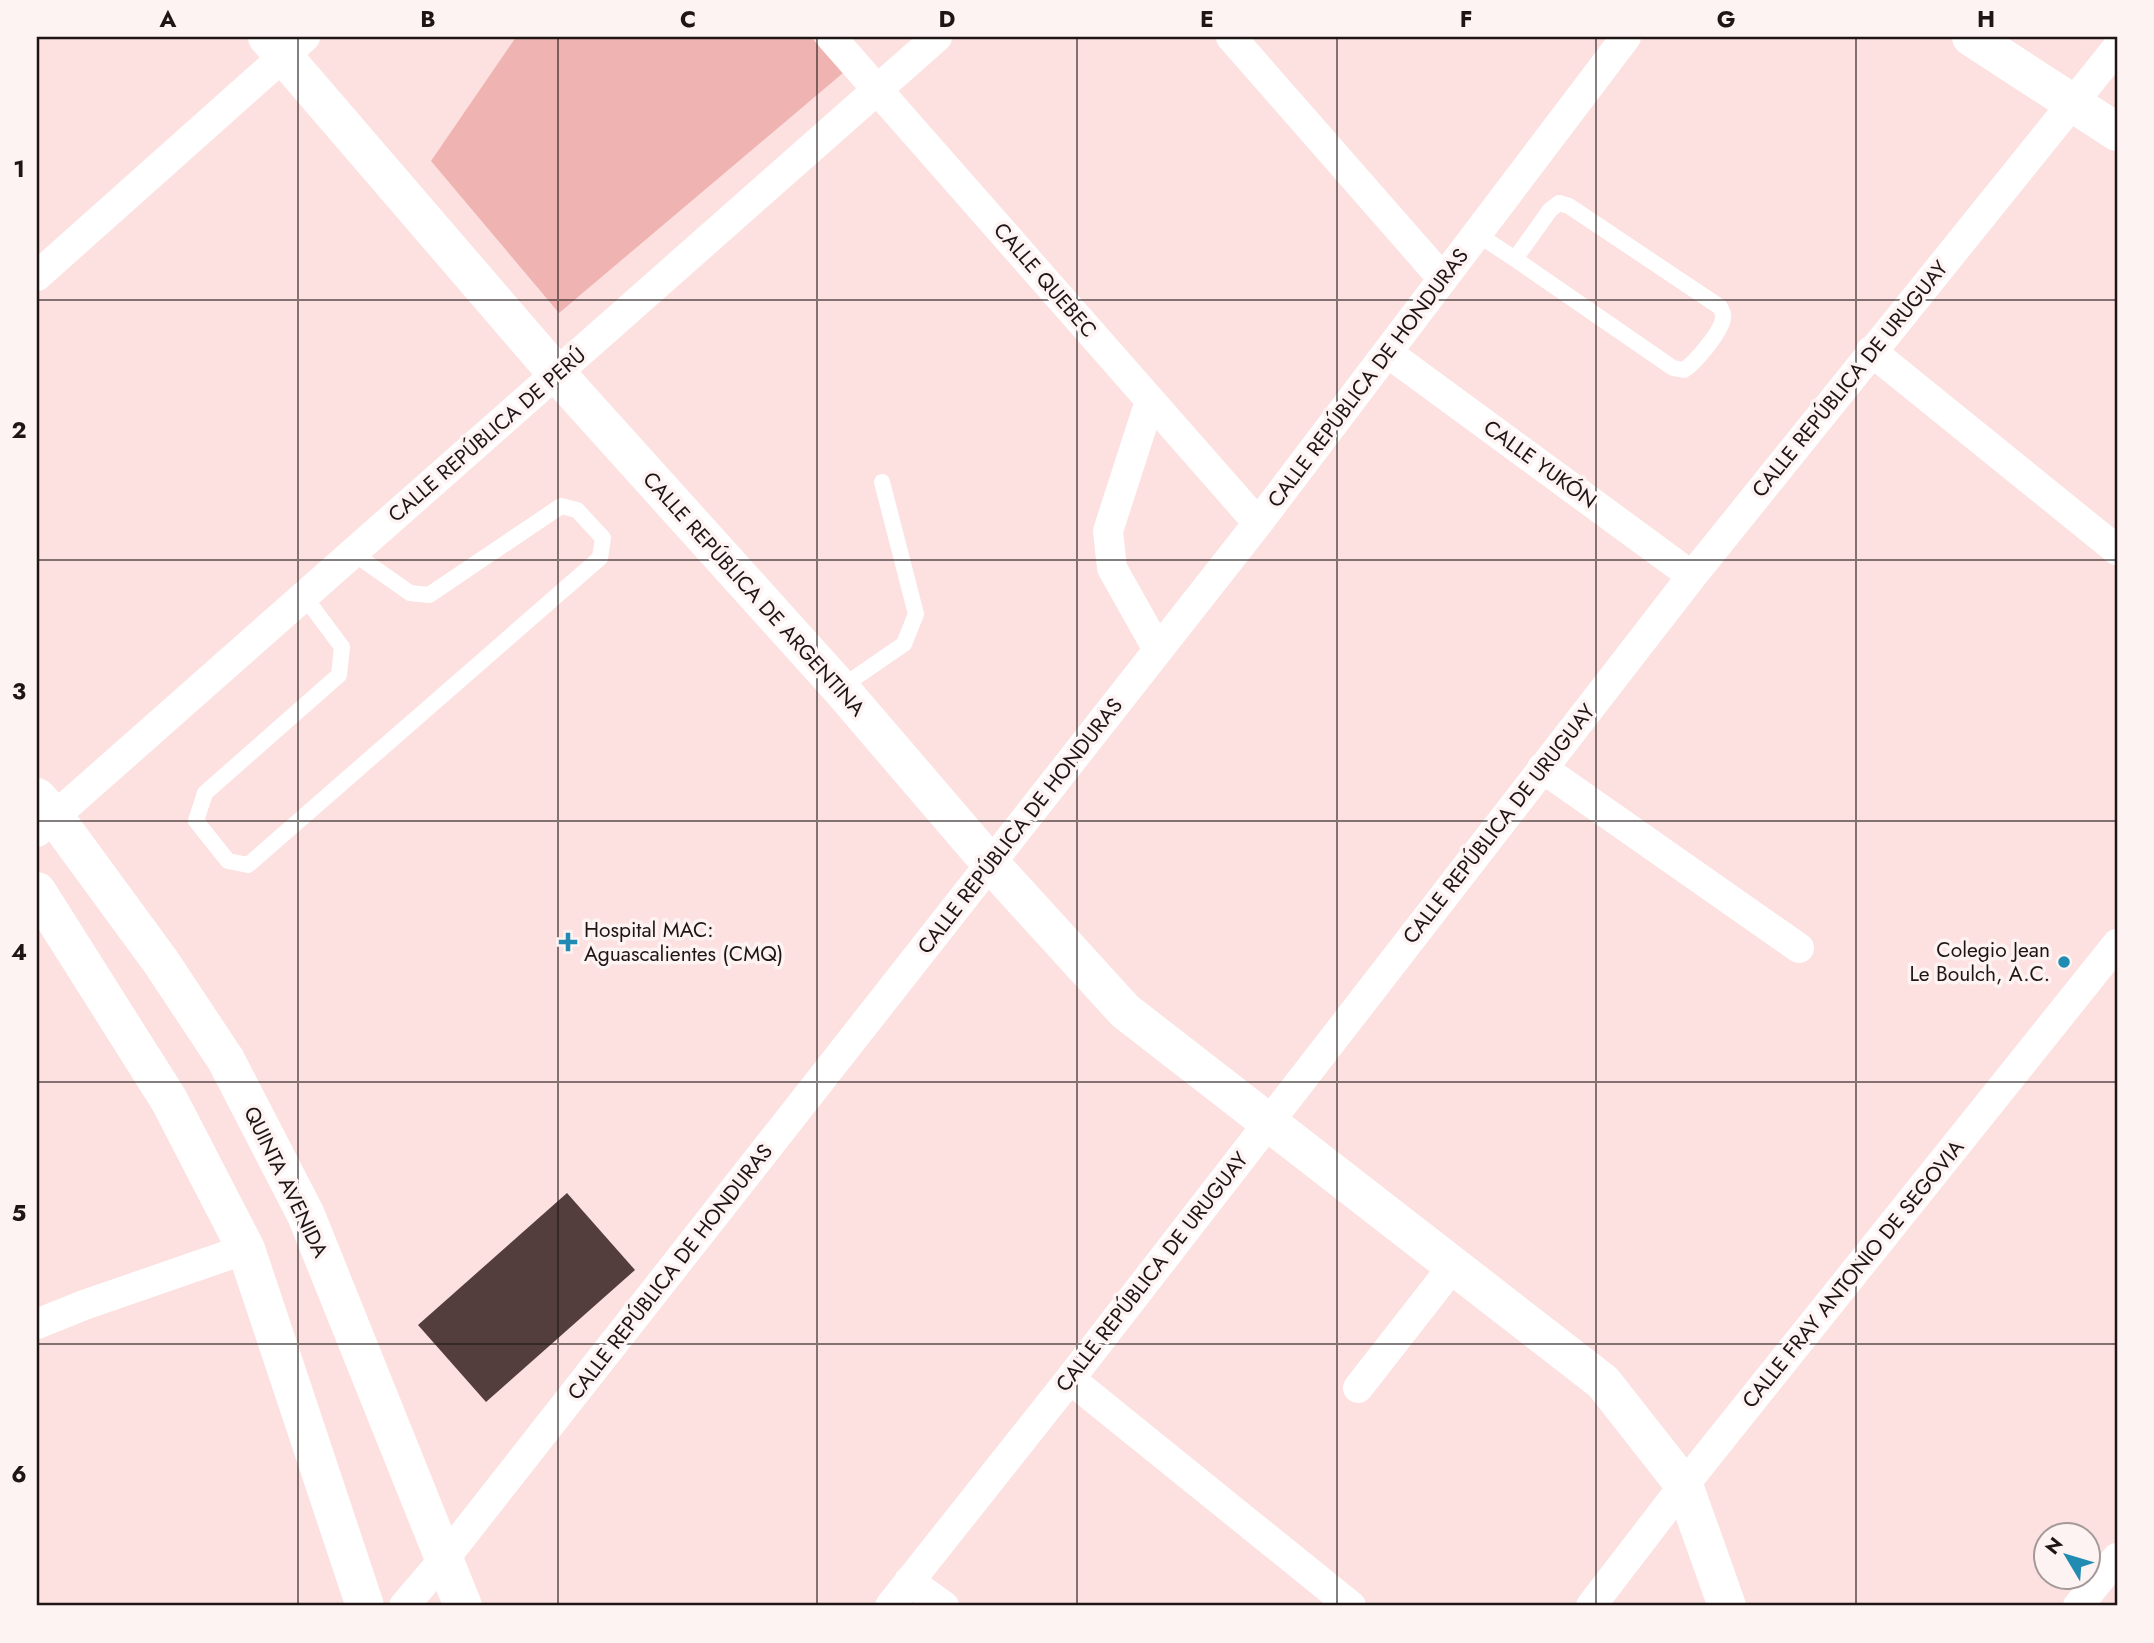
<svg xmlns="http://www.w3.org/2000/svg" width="2154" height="1643" font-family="Jost,sans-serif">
  <rect width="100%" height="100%" fill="#fce1e0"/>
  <path fill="#efb4b2" d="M 516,37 L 811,37 L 843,73 L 559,313 L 431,161 Z"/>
  <path fill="#533e3d" d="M 567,1193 L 635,1270 L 486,1402 L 418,1325 Z"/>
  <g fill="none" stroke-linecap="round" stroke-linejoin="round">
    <path stroke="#fff" stroke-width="16" d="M 1559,203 L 1569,206 L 1720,307 C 1722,312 1724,313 1723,318 C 1722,331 1695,363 1684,370 L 1673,368 L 1515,259 L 1550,210 Z
      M 1477,234 L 1515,259
      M 304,596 L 342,647 L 339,675 L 205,793 L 196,821 L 228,861 L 248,865 L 600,558 L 603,538 L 577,510 L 561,506 L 429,595 L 410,593 L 353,553
      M 840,688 L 904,644 L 916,614 L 882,482"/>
    <path stroke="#fff" stroke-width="30" d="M 831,37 L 1258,523
      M 1231,37 L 1443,279
      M 37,276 L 305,37
      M 1871,351 L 2117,550
      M 1388,353 L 1692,576
      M 1150,401 L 1108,531 L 1112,568 L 1158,650
      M 1542,768 L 1799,948
      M 37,832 L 937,37
      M 37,1324 L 84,1305 L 246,1249
      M 1070,1379 L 1351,1606
      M 1358,1388 L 1454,1265
      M 909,1581 L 944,1606
      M 404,1606 L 445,1558 L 1258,523 L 1626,37
      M 890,1606 L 1070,1379 L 1692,576 L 2117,48
      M 1591,1606 L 1684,1485 L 2117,944
      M 2078,1606 L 2117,1558"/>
    <path stroke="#fff" stroke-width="38" d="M 267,37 L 557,374 L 840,688 L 990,863 L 1125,1011 L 1603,1382 L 1684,1485 L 1727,1606
      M 1971,37 L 2117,132
      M 37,797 L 54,816 L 161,962 L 226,1060 L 306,1215 L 463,1606
      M 37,891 L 169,1100 L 246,1249 L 365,1606"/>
  </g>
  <path fill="none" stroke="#1e1514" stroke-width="2" stroke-opacity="0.55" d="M 298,37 L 298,1606M 558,37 L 558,1606M 817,37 L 817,1606M 1077,37 L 1077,1606M 1337,37 L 1337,1606M 1596,37 L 1596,1606M 1856,37 L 1856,1606M 37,300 L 2117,300M 37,560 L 2117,560M 37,821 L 2117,821M 37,1082 L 2117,1082M 37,1344 L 2117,1344"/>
  <g fill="#218bb2" stroke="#fdf3f2" stroke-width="2.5">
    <path d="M564.5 931.5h7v7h7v7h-7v7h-7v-7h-7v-7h7z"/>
    <circle cx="2064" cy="962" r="7"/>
  </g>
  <g text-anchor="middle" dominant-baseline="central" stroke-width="7" stroke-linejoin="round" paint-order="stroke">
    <g font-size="21" fill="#1e1514" stroke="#fdf3f2">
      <text transform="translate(1045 280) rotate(49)">CALLE QUEBEC</text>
      <text transform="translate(1368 378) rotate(-53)">CALLE REPÚBLICA DE HONDURAS</text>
      <text transform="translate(1850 379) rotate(-51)">CALLE REPÚBLICA DE URUGUAY</text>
      <text transform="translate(487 435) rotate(-41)">CALLE REPÚBLICA DE PERÚ</text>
      <text transform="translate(1540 464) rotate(36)">CALLE YUKÓN</text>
      <text transform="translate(754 594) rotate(48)">CALLE REPÚBLICA DE ARGENTINA</text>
      <text transform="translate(1499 824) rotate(-52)">CALLE REPÚBLICA DE URUGUAY</text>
      <text transform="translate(1020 826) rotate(-52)">CALLE REPÚBLICA DE HONDURAS</text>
      <text transform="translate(286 1182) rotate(64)">QUINTA AVENIDA</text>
      <text transform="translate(670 1272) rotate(-52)">CALLE REPÚBLICA DE HONDURAS</text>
      <text transform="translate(1152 1272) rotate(-52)">CALLE REPÚBLICA DE URUGUAY</text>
      <text transform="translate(1853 1274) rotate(-51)">CALLE FRAY ANTONIO DE SEGOVIA</text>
    </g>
    <g font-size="21" fill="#1e1514" stroke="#fdf3f2" text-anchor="start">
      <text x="584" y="930">Hospital MAC:<tspan x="584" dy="24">Aguascalientes (CMQ)</tspan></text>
      <text x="2050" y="950" text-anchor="end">Colegio Jean<tspan x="2050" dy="24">Le Boulch, A.C.</tspan></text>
    </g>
  </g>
  <rect width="2154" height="1643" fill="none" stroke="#fdf3f2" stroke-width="77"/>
  <g transform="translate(2067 1556) rotate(308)"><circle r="33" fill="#fdf3f2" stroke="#a49a99" stroke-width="2"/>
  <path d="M0-5L12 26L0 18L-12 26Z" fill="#218bb2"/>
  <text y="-10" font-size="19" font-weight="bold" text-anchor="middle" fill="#1e1514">N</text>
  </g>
  <rect x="38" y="38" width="2078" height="1566" fill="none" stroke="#1e1514" stroke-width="2.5"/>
  <g font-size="23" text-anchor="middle" font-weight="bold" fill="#1e1514">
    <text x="168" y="27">A</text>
    <text x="428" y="27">B</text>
    <text x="688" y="27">C</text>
    <text x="947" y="27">D</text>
    <text x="1207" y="27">E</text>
    <text x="1466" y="27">F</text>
    <text x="1726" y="27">G</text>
    <text x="1986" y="27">H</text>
    <text x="19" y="177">1</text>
    <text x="19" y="438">2</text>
    <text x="19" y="699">3</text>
    <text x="19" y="960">4</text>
    <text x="19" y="1221">5</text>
    <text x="19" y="1482">6</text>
  </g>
</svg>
